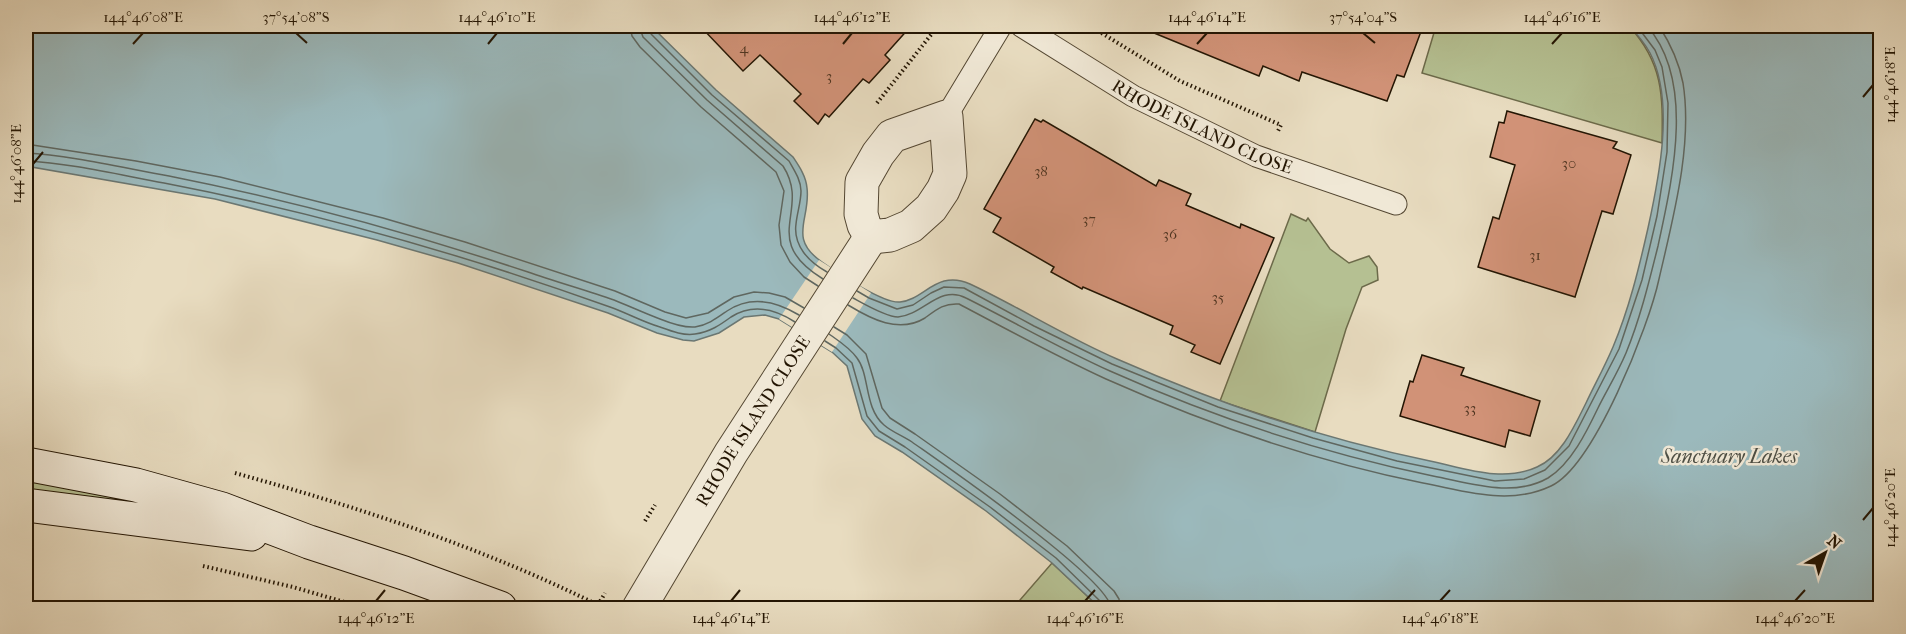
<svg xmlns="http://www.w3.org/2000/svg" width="1906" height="634" font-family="'IM FELL French Canon',serif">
  <rect width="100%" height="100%" fill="#e8dcc0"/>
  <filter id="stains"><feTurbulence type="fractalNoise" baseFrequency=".00333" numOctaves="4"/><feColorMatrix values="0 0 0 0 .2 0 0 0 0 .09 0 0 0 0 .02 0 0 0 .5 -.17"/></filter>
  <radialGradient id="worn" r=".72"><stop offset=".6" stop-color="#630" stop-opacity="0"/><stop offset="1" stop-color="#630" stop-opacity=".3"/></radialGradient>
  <path fill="#b5c092" stroke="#6c6a4a" stroke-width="1.5" d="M 1436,26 L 1629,26 C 1663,63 1663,95 1662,143 L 1422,73 Z
    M 1291,214 L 1306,221 L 1308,218 L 1330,249 L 1349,263 L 1369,256 L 1377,267 L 1378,280 L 1362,287 L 1346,329 L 1315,432 L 1220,401 Z
    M 26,476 L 136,502 L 134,504 L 26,494 Z
    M 1052,563 L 1100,608 L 1013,608 Z"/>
  <path fill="#9bb9bc" stroke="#6b7772" stroke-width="1.5" d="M 26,26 L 651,26 L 716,90 L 793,157 C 799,166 806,176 807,188 C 811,219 787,238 822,262 C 837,273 884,304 900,302 C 924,300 937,269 970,284 C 1019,307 1066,337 1117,359 C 1217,403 1322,439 1430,461 C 1464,468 1503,483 1537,467 C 1561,457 1575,425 1586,403 C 1595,384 1605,366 1613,347 C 1629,309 1639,268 1648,228 C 1659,178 1675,101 1650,53 C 1644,42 1637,34 1629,26 L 1880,26 L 1880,608 L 1100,608 L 1052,563 L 986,511 L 902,452 L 875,436 L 862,419 L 847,366 L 832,352 L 779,319 L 765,315 L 744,317 L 719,333 L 694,341 L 683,340 L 657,333 L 608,313 L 458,263 L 377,240 L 215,199 L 26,166 Z"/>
  <path fill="#e8dcc0" d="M 819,260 L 871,293 L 832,352 L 779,319 Z"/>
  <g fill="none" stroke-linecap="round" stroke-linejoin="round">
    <path stroke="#5f6760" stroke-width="1.5" d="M 630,26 L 632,36 L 640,47 L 701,107 L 776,172 L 784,191 L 779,225 L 781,245 L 790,262 L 804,277 L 818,286
      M 639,26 L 643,37 L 707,100 L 783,166 C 812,211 758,239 823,279
      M 647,26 L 648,30 L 652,35 L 712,95 L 789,161 C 794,170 801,180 801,191 C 801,202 797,213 796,224 C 793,246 809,262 827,272
      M 26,144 L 136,161 L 220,177 L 383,218 L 465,242 L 615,291 L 665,312 L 686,318 L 708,313 L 734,297 L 754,292 L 769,293 L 785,297 L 804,308
      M 26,153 C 70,155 124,168 169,176 C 290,200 410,233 528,272 C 556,282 586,290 614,300 C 629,306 644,313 660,319 C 670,323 684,328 695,327 C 708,325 717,318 727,311 C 751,295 776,301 799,315
      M 26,161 C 70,163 120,175 164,183 C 315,212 465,255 610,307 C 627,313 643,322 660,327 C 671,331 684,336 695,334 C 710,332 720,325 731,317 C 753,303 775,309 795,322
      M 857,291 L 869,298 L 897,309 L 913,305 L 931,293 L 944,287 L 964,288 L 1034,326 L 1112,364 L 1218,407 L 1313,438 L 1397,461 L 1495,481 L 1524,479 L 1545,470 L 1569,446 L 1619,349 L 1642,280 L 1657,216 L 1667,152 L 1668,103 L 1662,67 L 1655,50 L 1637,26
      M 853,298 C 864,304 886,317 898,317 C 923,315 940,284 966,298 C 1014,322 1061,349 1110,371 C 1213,417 1322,453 1433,476 C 1470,483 1513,498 1548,478 C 1571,464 1587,431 1598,408 C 1607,390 1618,372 1626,353 C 1640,319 1649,282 1658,246 C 1672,181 1696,81 1647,26
      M 848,305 C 871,319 899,334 925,318 C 937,309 944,303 959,304 C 1008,330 1056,356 1106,379 C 1207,424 1314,461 1423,483 C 1466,491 1509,506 1551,486 C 1594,466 1649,326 1659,279 C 1673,218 1693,145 1683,83 C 1679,62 1670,43 1659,26
      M 834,327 L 847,335 L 866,354 L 882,408 L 890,418 L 915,434 L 1000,494 L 1067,546 L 1114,591 L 1119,599 L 1120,608
      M 829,334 C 839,341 850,348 857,358 C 870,375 864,408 884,425 C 892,432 903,436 912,442 C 943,464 1109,578 1111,608
      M 825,341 L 836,348 L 852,363 L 867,416 L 879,431 L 905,447 L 990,507 L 1056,558 L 1101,602 L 1103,608"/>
  </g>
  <path fill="#d19277" stroke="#231503" stroke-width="1.5" d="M 700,26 L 911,26 L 885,55 L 890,60 L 869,83 L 863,79 L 829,117 L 825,114 L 818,124 L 794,101 L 801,94 L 760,55 L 743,71 Z
    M 1137,26 L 1423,26 L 1404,77 L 1397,75 L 1387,101 L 1302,72 L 1299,81 L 1263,66 L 1259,76 Z
    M 1507,111 L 1617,142 L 1613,148 L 1631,155 L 1613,214 L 1602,211 L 1575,297 L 1478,267 L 1493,217 L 1499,219 L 1515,165 L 1490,157 L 1499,122 L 1504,123 Z
    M 1035,119 L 1041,122 L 1043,120 L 1156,186 L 1159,180 L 1191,194 L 1186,205 L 1240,228 L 1241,224 L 1274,238 L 1220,364 L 1191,352 L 1195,345 L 1170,334 L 1173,326 L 1083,287 L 1082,289 L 1051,272 L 1054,267 L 993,232 L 1001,218 L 984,209 Z
    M 1422,355 L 1464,368 L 1461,375 L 1540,401 L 1530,436 L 1509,430 L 1505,447 L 1400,416 L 1410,381 L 1413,382 Z"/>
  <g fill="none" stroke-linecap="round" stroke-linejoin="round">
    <defs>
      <g id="lane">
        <path id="s1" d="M 1021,26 L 1133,96 L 1256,156 L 1396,204"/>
        <path d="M 946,117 L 1001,26"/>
      </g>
      <g id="street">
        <path d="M 946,117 L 950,174 L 943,190 L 931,208 L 911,226 L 890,235 L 871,237 L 864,225 L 861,214 L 862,182 L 878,154 L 892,136 Z"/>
        <path id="s2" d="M 639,608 L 731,453 L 871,237"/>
      </g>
      <path id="secondary" d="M 26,464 L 136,485 L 222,509 L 309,542 L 404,573 L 500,608
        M 26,505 L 251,534"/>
    </defs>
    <use href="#lane" stroke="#544732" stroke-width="23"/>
    <use href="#street" stroke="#544732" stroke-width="35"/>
    <use href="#secondary" stroke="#231503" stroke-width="35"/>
    <path stroke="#231503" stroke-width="4" stroke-dasharray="1.5 3" stroke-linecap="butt" d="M 1090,26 L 1180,81 L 1281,125 L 1277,133
      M 877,103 L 938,26
      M 235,473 C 361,508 487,549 604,608
      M 645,521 L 655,505
      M 203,566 L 293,587 L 365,608
      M 598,605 L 605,593"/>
    <use href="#lane" stroke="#f0e8d6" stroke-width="21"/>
    <use href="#street" stroke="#f0e8d6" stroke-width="33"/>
    <use href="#secondary" stroke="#f0e8d6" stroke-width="33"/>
  </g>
  <path fill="none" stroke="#231503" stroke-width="2" d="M 296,33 L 307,43M 1363,33 L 1375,43M 133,44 L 143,33M 488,44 L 497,33M 843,44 L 852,33M 1197,44 L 1207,33M 1552,44 L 1562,33M 1863,97 L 1873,85M 33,164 L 43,152M 1863,520 L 1873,508M 376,601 L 385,590M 731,601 L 740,590M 1085,601 L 1095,590M 1440,601 L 1450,590M 1795,601 L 1805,590"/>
  <g text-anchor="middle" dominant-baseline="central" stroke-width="5" stroke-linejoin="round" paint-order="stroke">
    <g font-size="15" fill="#4e3420">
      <text x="744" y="48">4</text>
      <text x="829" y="76">3</text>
      <text x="1569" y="163">30</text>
      <text x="1041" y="171">38</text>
      <text x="1089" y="219">37</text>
      <text x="1170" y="234">36</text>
      <text x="1535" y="255">31</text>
      <text x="1218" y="297">35</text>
      <text x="1470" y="408">33</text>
    </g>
    <g font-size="18" fill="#231503" stroke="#f0e8d6">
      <text stroke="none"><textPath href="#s1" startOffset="208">RHODE ISLAND CLOSE</textPath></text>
      <text stroke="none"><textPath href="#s2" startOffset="219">RHODE ISLAND CLOSE</textPath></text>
    </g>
    <g font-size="20" font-style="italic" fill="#4d4e44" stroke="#f0e8d6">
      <text x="1729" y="456">Sanctuary Lakes</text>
    </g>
  </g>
  <rect width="1906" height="634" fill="none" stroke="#e8dcc0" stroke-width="66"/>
  <g transform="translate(1825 553) rotate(40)" stroke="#f0e8d6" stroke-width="4.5" paint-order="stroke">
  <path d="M0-4.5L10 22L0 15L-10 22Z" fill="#231503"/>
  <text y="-9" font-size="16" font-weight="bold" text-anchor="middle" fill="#231503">N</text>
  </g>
  <rect x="33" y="33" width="1840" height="568" fill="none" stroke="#231503" stroke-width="2"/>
  <g font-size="15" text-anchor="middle" fill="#231503">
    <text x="143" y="22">144°46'08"E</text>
    <text x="296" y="22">37°54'08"S</text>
    <text x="497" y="22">144°46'10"E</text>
    <text x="852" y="22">144°46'12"E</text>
    <text x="1207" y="22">144°46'14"E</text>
    <text x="1363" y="22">37°54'04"S</text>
    <text x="1562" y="22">144°46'16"E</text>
    <text transform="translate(1890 85) rotate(-90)" y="5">144°46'18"E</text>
    <text transform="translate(16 164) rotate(-90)" y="5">144°46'08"E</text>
    <text transform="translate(1890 508) rotate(-90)" y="5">144°46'20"E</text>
    <text x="376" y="623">144°46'12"E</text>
    <text x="731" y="623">144°46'14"E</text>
    <text x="1085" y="623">144°46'16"E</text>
    <text x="1440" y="623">144°46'18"E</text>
    <text x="1795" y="623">144°46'20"E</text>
  </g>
  <rect width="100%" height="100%" filter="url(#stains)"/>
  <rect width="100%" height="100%" fill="url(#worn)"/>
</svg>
